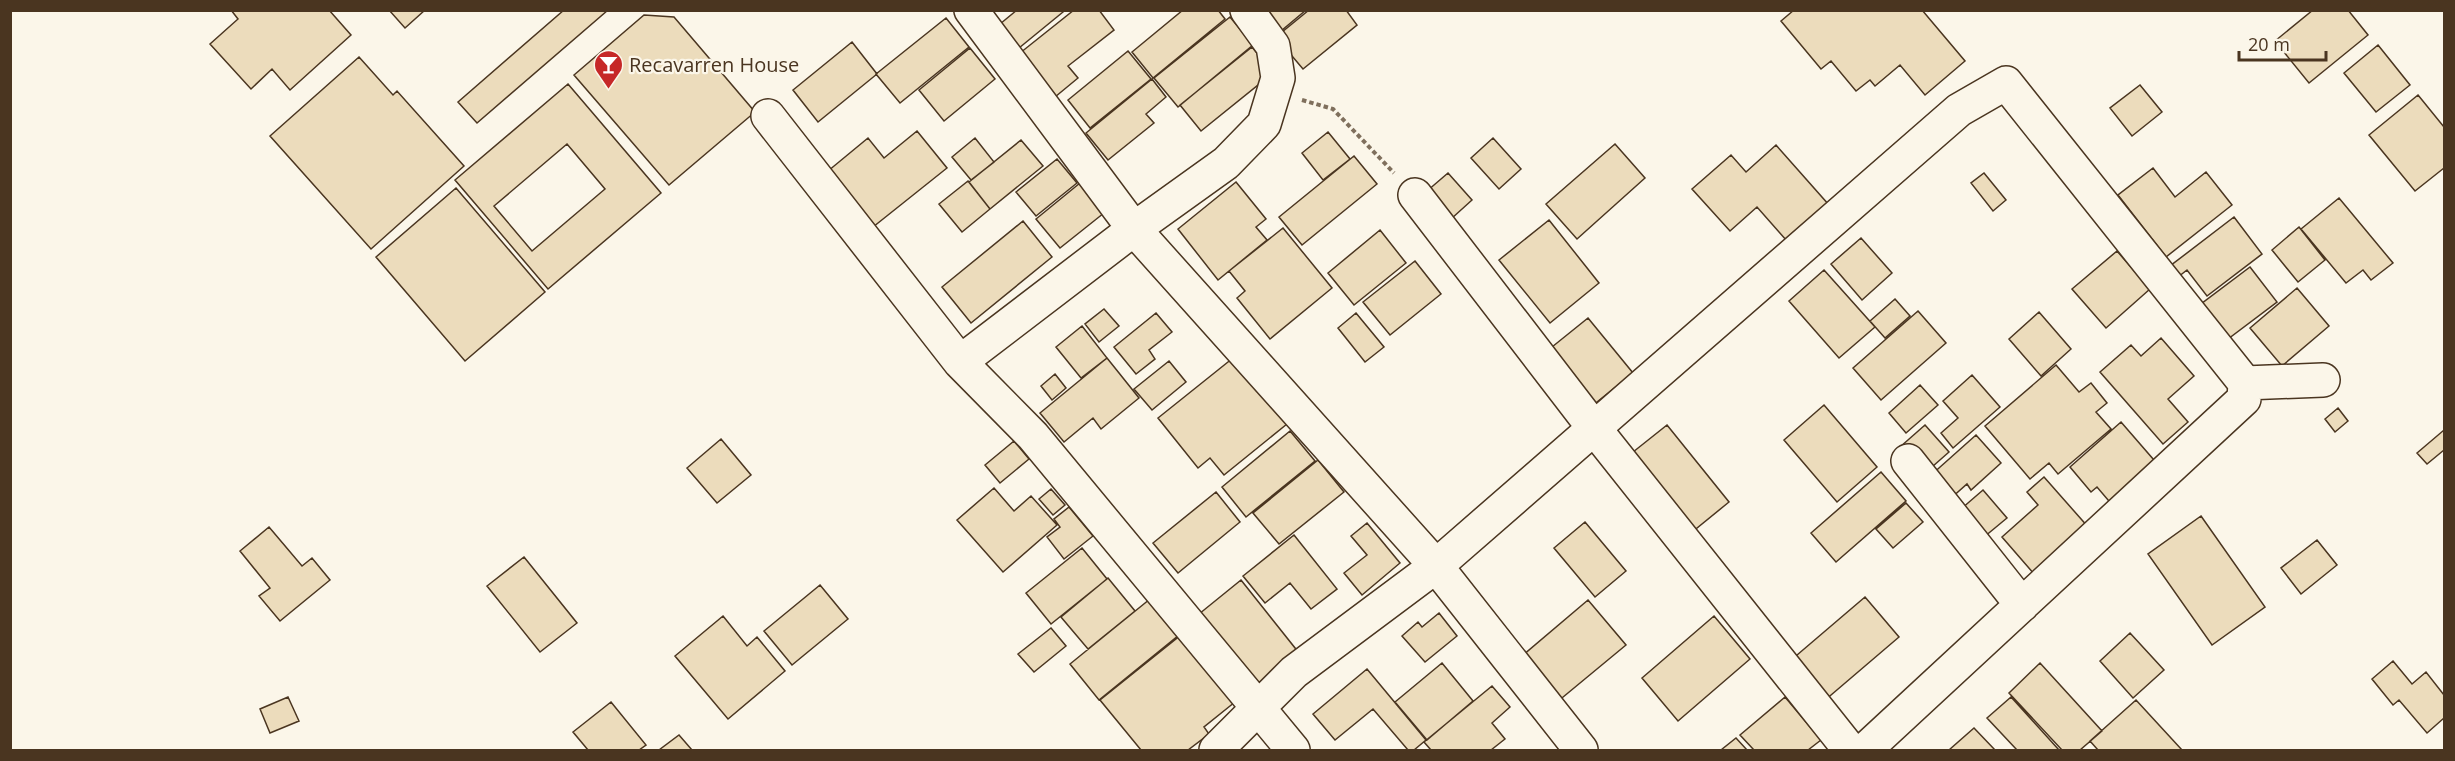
<svg xmlns="http://www.w3.org/2000/svg" width="2455" height="761" font-family="'Open Sans',sans-serif">
  <rect width="100%" height="100%" fill="#fbf6e9"/>
  <path fill="#ecdcbc" stroke="#4a3520" stroke-width="1.5" fill-rule="evenodd" d="M 231,10 L 329,10 L 351,35 L 290,90 L 272,69 L 251,89 L 210,44 L 238,19 Z
    M 389,10 L 425,10 L 405,28 Z
    M 564,10 L 608,10 L 477,123 L 458,102 Z
    M 1017,10 L 1061,10 L 1063,12 L 1019,48 L 1000,24 Z
    M 1074,10 L 1099,10 L 1114,30 L 1068,66 L 1078,78 L 1055,97 L 1020,53 Z
    M 1183,10 L 1218,10 L 1225,19 L 1153,78 L 1132,52 Z
    M 1254,10 L 1306,10 L 1275,36 Z
    M 1309,10 L 1346,10 L 1357,25 L 1303,69 L 1276,37 Z
    M 1794,10 L 1922,10 L 1965,61 L 1925,95 L 1900,65 L 1875,86 L 1870,80 L 1856,91 L 1831,61 L 1821,69 L 1781,21 Z
    M 2313,10 L 2348,10 L 2368,35 L 2309,83 L 2275,41 Z
    M 644,15 L 674,17 L 755,112 L 669,185 L 574,75 Z
    M 1230,17 L 1253,45 L 1178,107 L 1154,78 Z
    M 946,18 L 969,47 L 900,103 L 876,74 Z
    M 852,42 L 877,74 L 818,122 L 793,90 Z
    M 2378,45 L 2410,85 L 2376,112 L 2344,73 Z
    M 1252,47 L 1273,73 L 1201,131 L 1180,105 Z
    M 970,48 L 995,79 L 944,121 L 919,90 Z
    M 1128,51 L 1151,79 L 1090,128 L 1068,100 Z
    M 359,57 L 393,95 L 397,91 L 464,166 L 371,249 L 270,136 Z
    M 1152,79 L 1166,97 L 1146,114 L 1154,123 L 1108,160 L 1086,133 Z
    M 568,84 L 661,193 L 548,289 L 455,180 ZM 567,144 L 605,189 L 532,251 L 494,206 Z
    M 2140,85 L 2162,112 L 2132,136 L 2110,108 Z
    M 2418,95 L 2444,127 L 2444,168 L 2415,191 L 2369,135 Z
    M 917,131 L 947,168 L 873,227 L 828,171 L 868,138 L 884,158 Z
    M 1328,132 L 1350,159 L 1323,180 L 1302,153 Z
    M 975,138 L 994,162 L 971,180 L 952,157 Z
    M 1493,138 L 1521,169 L 1499,189 L 1471,158 Z
    M 1021,140 L 1043,166 L 990,209 L 969,182 Z
    M 1615,144 L 1645,178 L 1577,239 L 1546,204 Z
    M 1776,145 L 1829,205 L 1787,241 L 1757,207 L 1730,231 L 1692,189 L 1731,155 L 1746,172 Z
    M 1354,156 L 1377,184 L 1302,245 L 1279,217 Z
    M 1057,159 L 1077,183 L 1036,216 L 1016,192 Z
    M 2153,168 L 2175,197 L 2206,172 L 2232,205 L 2166,257 L 2118,195 Z
    M 1448,173 L 1472,200 L 1451,219 L 1427,191 Z
    M 1984,173 L 2006,200 L 1993,211 L 1971,183 Z
    M 968,181 L 990,209 L 962,232 L 939,204 Z
    M 1236,182 L 1266,219 L 1256,227 L 1267,240 L 1218,280 L 1178,229 Z
    M 1080,183 L 1104,213 L 1060,248 L 1036,219 Z
    M 456,188 L 545,292 L 465,361 L 376,257 Z
    M 2339,198 L 2393,263 L 2371,280 L 2363,270 L 2346,283 L 2301,229 Z
    M 2234,217 L 2262,254 L 2207,296 L 2187,270 L 2178,277 L 2170,266 Z
    M 1549,220 L 1599,283 L 1550,323 L 1499,260 Z
    M 1023,221 L 1052,257 L 971,323 L 942,287 Z
    M 2299,227 L 2325,260 L 2298,282 L 2272,250 Z
    M 1283,228 L 1332,288 L 1270,339 L 1237,298 L 1245,291 L 1229,271 Z
    M 1380,230 L 1406,263 L 1354,305 L 1328,273 Z
    M 1861,238 L 1892,273 L 1862,300 L 1831,264 Z
    M 2117,251 L 2150,289 L 2106,328 L 2072,289 Z
    M 1415,261 L 1441,294 L 1390,335 L 1363,302 Z
    M 2250,267 L 2277,302 L 2224,342 L 2197,307 Z
    M 1824,270 L 1875,327 L 1839,358 L 1789,301 Z
    M 2297,288 L 2329,326 L 2282,366 L 2250,328 Z
    M 1895,299 L 1910,316 L 1885,338 L 1870,321 Z
    M 1104,309 L 1119,326 L 1099,342 L 1085,324 Z
    M 1918,311 L 1946,343 L 1881,400 L 1853,368 Z
    M 2039,312 L 2071,349 L 2041,376 L 2009,339 Z
    M 1156,313 L 1172,332 L 1149,350 L 1155,359 L 1136,374 L 1114,347 Z
    M 1356,313 L 1384,347 L 1365,362 L 1338,328 Z
    M 1588,318 L 1633,373 L 1592,406 L 1547,351 Z
    M 1082,326 L 1107,358 L 1081,378 L 1056,347 Z
    M 2161,338 L 2194,376 L 2168,399 L 2188,422 L 2163,444 L 2100,372 L 2131,345 L 2141,356 Z
    M 1107,358 L 1139,398 L 1101,429 L 1093,418 L 1064,442 L 1040,413 Z
    M 1233,358 L 1287,424 L 1224,475 L 1210,458 L 1198,468 L 1158,418 Z
    M 1169,361 L 1186,382 L 1152,410 L 1134,389 Z
    M 2056,365 L 2079,392 L 2091,383 L 2107,403 L 2096,412 L 2111,429 L 2058,474 L 2049,463 L 2030,479 L 1985,426 Z
    M 1055,374 L 1066,388 L 1052,400 L 1041,386 Z
    M 1972,375 L 2000,407 L 1953,448 L 1941,433 L 1958,418 L 1943,401 Z
    M 1920,385 L 1938,405 L 1906,433 L 1889,413 Z
    M 1824,405 L 1877,467 L 1837,502 L 1784,440 Z
    M 2338,408 L 2348,421 L 2335,432 L 2325,419 Z
    M 2121,422 L 2160,467 L 2114,507 L 2097,487 L 2091,492 L 2070,467 Z
    M 1667,425 L 1729,502 L 1686,537 L 1623,460 Z
    M 1925,425 L 1949,452 L 1924,474 L 1900,447 Z
    M 2444,430 L 2444,450 L 2427,464 L 2417,453 Z
    M 1290,431 L 1315,461 L 1246,517 L 1222,487 Z
    M 1976,435 L 2001,463 L 1971,490 L 1967,484 L 1950,499 L 1930,476 Z
    M 721,439 L 751,475 L 717,503 L 687,468 Z
    M 1014,441 L 1029,459 L 1000,483 L 985,465 Z
    M 1318,460 L 1344,492 L 1279,544 L 1253,513 Z
    M 1881,472 L 1906,501 L 1836,562 L 1811,533 Z
    M 2044,477 L 2089,528 L 2035,575 L 2002,537 L 2038,505 L 2027,492 Z
    M 994,488 L 1014,511 L 1031,496 L 1057,525 L 1003,572 L 957,520 Z
    M 1051,489 L 1065,505 L 1053,515 L 1039,499 Z
    M 1983,490 L 2007,518 L 1984,537 L 1961,509 Z
    M 1216,492 L 1240,522 L 1178,573 L 1153,543 Z
    M 1906,503 L 1923,522 L 1893,548 L 1876,529 Z
    M 1069,507 L 1093,536 L 1064,559 L 1047,537 L 1060,527 L 1054,519 Z
    M 2201,516 L 2265,607 L 2212,645 L 2148,554 Z
    M 1585,522 L 1626,571 L 1595,597 L 1554,548 Z
    M 1367,523 L 1400,563 L 1362,595 L 1344,573 L 1367,555 L 1351,536 Z
    M 269,527 L 302,566 L 312,558 L 330,580 L 280,621 L 259,596 L 270,588 L 240,551 Z
    M 1294,535 L 1337,589 L 1311,609 L 1290,583 L 1265,603 L 1243,576 Z
    M 2317,540 L 2337,565 L 2301,594 L 2281,568 Z
    M 1082,548 L 1107,579 L 1051,624 L 1026,593 Z
    M 524,557 L 577,623 L 540,652 L 487,586 Z
    M 1108,578 L 1135,611 L 1088,649 L 1061,617 Z
    M 1241,580 L 1299,653 L 1258,686 L 1199,614 Z
    M 820,585 L 848,619 L 792,665 L 764,631 Z
    M 1865,597 L 1899,637 L 1824,701 L 1790,661 Z
    M 1150,599 L 1179,635 L 1099,700 L 1070,664 Z
    M 1588,600 L 1626,645 L 1551,707 L 1515,662 Z
    M 1439,613 L 1457,636 L 1425,662 L 1402,636 L 1418,622 L 1422,627 Z
    M 723,616 L 747,646 L 757,637 L 785,671 L 728,719 L 675,656 Z
    M 1714,616 L 1750,659 L 1678,721 L 1642,678 Z
    M 1051,628 L 1066,646 L 1034,672 L 1018,654 Z
    M 2130,633 L 2164,670 L 2133,698 L 2100,661 Z
    M 1181,635 L 1235,702 L 1204,727 L 1209,734 L 1188,750 L 1141,750 L 1100,700 Z
    M 2393,661 L 2412,684 L 2426,672 L 2444,695 L 2444,718 L 2427,733 L 2399,700 L 2393,705 L 2372,679 Z
    M 1442,663 L 1473,701 L 1427,740 L 1395,702 Z
    M 2040,663 L 2102,731 L 2080,750 L 2062,750 L 2009,693 Z
    M 1367,669 L 1426,740 L 1414,750 L 1408,750 L 1373,709 L 1335,740 L 1313,714 Z
    M 1492,686 L 1510,707 L 1492,723 L 1505,739 L 1491,750 L 1431,750 L 1424,742 Z
    M 288,697 L 299,721 L 270,733 L 260,709 Z
    M 1785,697 L 1821,740 L 1808,750 L 1754,750 L 1740,735 Z
    M 2011,697 L 2059,750 L 2017,750 L 1987,718 Z
    M 2136,700 L 2182,750 L 2098,750 L 2090,741 Z
    M 611,702 L 646,745 L 639,750 L 588,750 L 573,732 Z
    M 1974,728 L 1995,750 L 1949,750 Z
    M 679,735 L 692,750 L 659,750 Z
    M 1736,738 L 1747,750 L 1721,750 Z"/>
  <g fill="none" stroke-linecap="round" stroke-linejoin="round">
    <defs>
      <path id="minor" d="M 971,10 L 1134,229 L 1436,566 L 1581,750
        M 768,116 L 960,362 L 1033,436 L 1293,750
        M 1415,195 L 1594,428 L 1850,750
        M 960,362 L 1134,229 L 1226,163 L 1264,124 L 1278,78 L 1273,46 L 1247,10
        M 2245,383 L 2323,380
        M 1908,461 L 2022,605
        M 1216,750 L 1294,672 L 1436,566 L 1959,110 L 2006,83 L 2245,383 L 2244,399 L 1865,750"/>
    </defs>
    <use href="#minor" stroke="#4a3520" stroke-width="36"/>
    <path stroke="#7f6f5c" stroke-width="4" stroke-dasharray="4.5 3" stroke-linecap="butt" d="M 1302,100 L 1333,109 L 1394,173"/>
    <use href="#minor" stroke="#fbf6e9" stroke-width="33"/>
  </g>
  <defs>
    <symbol id="bar-pin" viewBox="-11 -11 22 30"><path d="M0 17L-7.5 6A9.5 9.5 0 1 1 7.5 6Z" fill="#c62828" stroke="#fbf6e9"/><path d="M-6-5H6L.8 .8V4.5H3.5V6h-7V4.5H-.8V.8Z" fill="#fff"/></symbol>
  </defs>
  <g fill-rule="evenodd">
    <use href="#bar-pin" x="592" y="48" width="33" height="45"/>
  </g>
  <g text-anchor="middle" dominant-baseline="central" stroke-width="4.5" stroke-linejoin="round" paint-order="stroke">
    <g font-size="20" fill="#4a3520" stroke="#fbf6e9" text-anchor="start">
      <text x="629" y="64">Recavarren House</text>
    </g>
  </g>
  <rect width="2455" height="761" fill="none" stroke="#4a3520" stroke-width="24"/>
  <path d="M2239 51v9h87v-9" fill="none" stroke="#4a3520" stroke-width="3"/>
  <text x="2248" y="51" font-size="18" fill="#4a3520" stroke="#fbf6e9" stroke-width="4.5" paint-order="stroke">20 m</text>
</svg>
